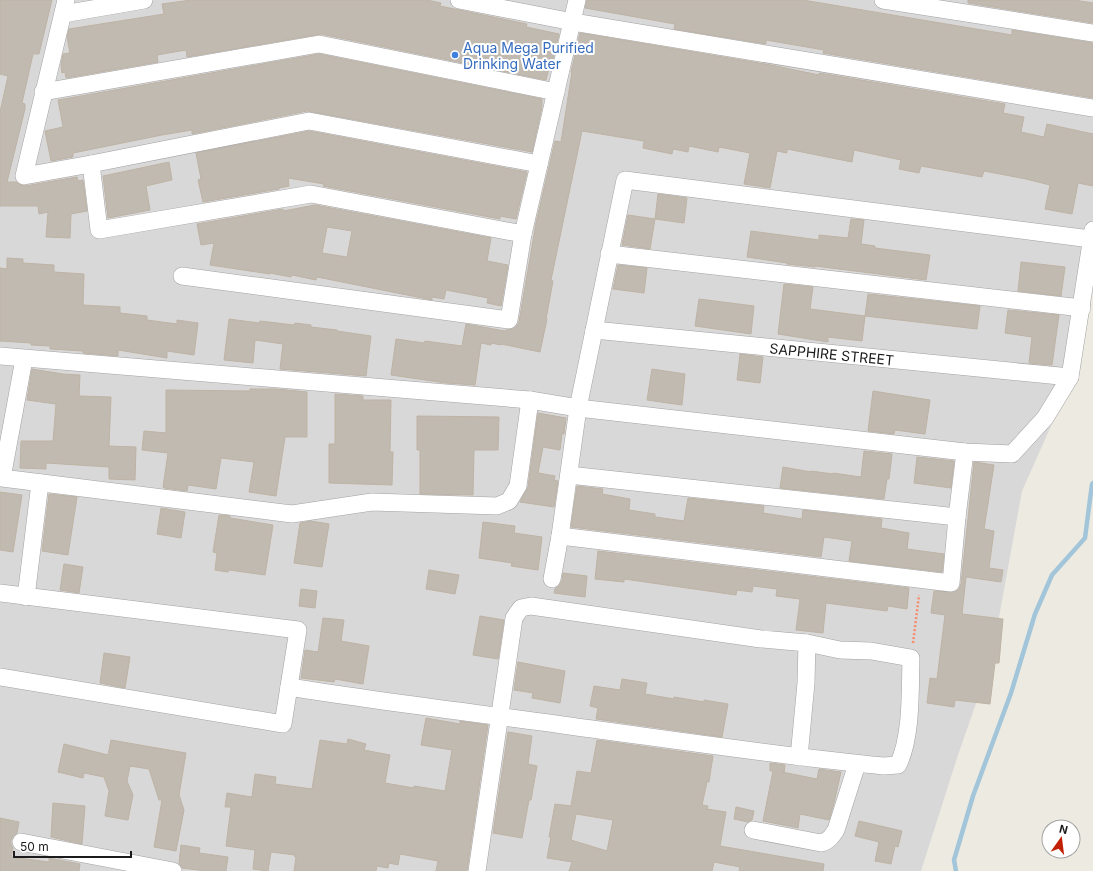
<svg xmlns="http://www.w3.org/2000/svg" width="1093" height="871" font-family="Inter,sans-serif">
  <rect width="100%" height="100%" fill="#edebe1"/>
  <path fill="#d9d8d8" d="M 0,0 L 1093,0 L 1093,284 L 1081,359 L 1022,491 L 991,661 L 958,755 L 921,871 L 0,871 Z"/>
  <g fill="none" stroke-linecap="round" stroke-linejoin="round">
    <path stroke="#a2c5da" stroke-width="4.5" d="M 956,871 L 954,860 L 973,796 L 1011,693 L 1035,614 L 1052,575 L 1085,538 L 1092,484 L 1093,483"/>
  </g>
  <path fill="#c1bab1" stroke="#beb3a4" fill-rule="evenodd" d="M 0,0 L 52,0 L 39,54 L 33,54 L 22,103 L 25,104 L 25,109 L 7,182 L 16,182 L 21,185 L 25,186 L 77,177 L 78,181 L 83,180 L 87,211 L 71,214 L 70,238 L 46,237 L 48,212 L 39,214 L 38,206 L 0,206 L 0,112 L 8,76 L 0,74 Z
    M 191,0 L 427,0 L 441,3 L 440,6 L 527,24 L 526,27 L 559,34 L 551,68 L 549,68 L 546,80 L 321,34 L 187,57 L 186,50 L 157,55 L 158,62 L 66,78 L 65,72 L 62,73 L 61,65 L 63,54 L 70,53 L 67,37 L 69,29 L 164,14 L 162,4 Z
    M 587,0 L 803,0 L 1012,35 L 1012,30 L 1093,43 L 1093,98 L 823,53 L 824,50 L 766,40 L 766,44 L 674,29 L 675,24 L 585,8 Z
    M 968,0 L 1074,0 L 1093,3 L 1093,23 L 968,3 Z
    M 580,33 L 771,65 L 819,75 L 819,73 L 1005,104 L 1003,113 L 1024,117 L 1021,132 L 1044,137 L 1047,124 L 1093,134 L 1093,186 L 1078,183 L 1072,214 L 1045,209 L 1050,185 L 1026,179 L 984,171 L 982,177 L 921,166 L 919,173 L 899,169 L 901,160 L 854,150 L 852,162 L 787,149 L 787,153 L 777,151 L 770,188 L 744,184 L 750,153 L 719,147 L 718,152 L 689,146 L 688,152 L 673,149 L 672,154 L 643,148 L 644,141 L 582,131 L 551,280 L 553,281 L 546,319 L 547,319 L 540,352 L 501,344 L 501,345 L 491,343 L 491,345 L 481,343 L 475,385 L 446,383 L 391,375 L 396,339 L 424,343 L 425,341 L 462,346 L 466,324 L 505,331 L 506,330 L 513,329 L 517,326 L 519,322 L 536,223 L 555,141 L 561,142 L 572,72 L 571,72 Z
    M 319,54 L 542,99 L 542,107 L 532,152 L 307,111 L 192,134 L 192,130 L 162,135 L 73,153 L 73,157 L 51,161 L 45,131 L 63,127 L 58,100 Z
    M 309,131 L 527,172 L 516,219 L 500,216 L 500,219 L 323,186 L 324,184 L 288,178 L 289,186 L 279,188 L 279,189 L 203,202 L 198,180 L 201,179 L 196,153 Z
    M 169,162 L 172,180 L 146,186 L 150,210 L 108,218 L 103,176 Z
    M 658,194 L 687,198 L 684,223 L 655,219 Z
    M 315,205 L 491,238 L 487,261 L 508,265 L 501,306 L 487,303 L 488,298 L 446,290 L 444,299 L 432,297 L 432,300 L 317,277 L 316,280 L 292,275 L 291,277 L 270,273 L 270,274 L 210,265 L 214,243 L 201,245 L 197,224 L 283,209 L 283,211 ZM 327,227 L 352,231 L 347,257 L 322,253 Z
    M 628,215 L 655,219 L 650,249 L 622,245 Z
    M 851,219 L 864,220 L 861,244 L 875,246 L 875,248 L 930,255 L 926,280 L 815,266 L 815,267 L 787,264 L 787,263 L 747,257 L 751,231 L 819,240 L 819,235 L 848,238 Z
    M 7,258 L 23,259 L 23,263 L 54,265 L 54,272 L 84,274 L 83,305 L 120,307 L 120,313 L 147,316 L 147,320 L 177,324 L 177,320 L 198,323 L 194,355 L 167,351 L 167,358 L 118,350 L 118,356 L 83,353 L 83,351 L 50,349 L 50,346 L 31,345 L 31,343 L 0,341 L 0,268 L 7,269 Z
    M 1021,262 L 1065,267 L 1061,296 L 1018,291 Z
    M 618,265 L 647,268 L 644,293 L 613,289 Z
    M 784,284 L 813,287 L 810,309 L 865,316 L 862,341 L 828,337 L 828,342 L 778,334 Z
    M 868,294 L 980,306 L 977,329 L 865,316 Z
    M 699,299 L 754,306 L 751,334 L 695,326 Z
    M 1008,310 L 1059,315 L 1052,365 L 1029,363 L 1032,337 L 1005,333 Z
    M 229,319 L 259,323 L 260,321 L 294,325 L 295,323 L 311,325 L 311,327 L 337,330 L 337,331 L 371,336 L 366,376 L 280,369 L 283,344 L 255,340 L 253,363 L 224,360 Z
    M 740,354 L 763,357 L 760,383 L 737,380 Z
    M 32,369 L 63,374 L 80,375 L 79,396 L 111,397 L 109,446 L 136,447 L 135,480 L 109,479 L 109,467 L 46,463 L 46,469 L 20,468 L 21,441 L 53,441 L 56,404 L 27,400 Z
    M 652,369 L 685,374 L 682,405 L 647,400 Z
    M 250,389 L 277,389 L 307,392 L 307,437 L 285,437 L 276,496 L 249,492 L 254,462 L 221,458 L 216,489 L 188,485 L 187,491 L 164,488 L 163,487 L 168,453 L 142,450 L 144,431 L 166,433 L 166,390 L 250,391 Z
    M 873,391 L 930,400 L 925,434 L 895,430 L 894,434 L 868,431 Z
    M 335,394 L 363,396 L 363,400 L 391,400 L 390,452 L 393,452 L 392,485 L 329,483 L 329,444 L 335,444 Z
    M 538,413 L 566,418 L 564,434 L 562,434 L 560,450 L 543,447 L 538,473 L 555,476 L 554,480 L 558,481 L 554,507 L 520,502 L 528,487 Z
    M 417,416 L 499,417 L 498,450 L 474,450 L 473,495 L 420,494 L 420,450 L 417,450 Z
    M 864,451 L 892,454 L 889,479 L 887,479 L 884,499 L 780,488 L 783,467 L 811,472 L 811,471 L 833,474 L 833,473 L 861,477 Z
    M 917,457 L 954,461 L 951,488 L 914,483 Z
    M 974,462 L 994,465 L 984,529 L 994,531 L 989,568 L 1003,570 L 1001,582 L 966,577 L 962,614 L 1003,619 L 999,663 L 995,663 L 990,704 L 955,700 L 954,707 L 927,703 L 930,678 L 937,679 L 945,615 L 931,613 L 934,591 L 955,592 L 959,589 L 961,584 Z
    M 577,486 L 603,489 L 602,494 L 630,499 L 629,510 L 655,514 L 655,517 L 684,521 L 688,498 L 764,506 L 763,513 L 802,519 L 803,510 L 882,519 L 881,528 L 909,533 L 907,549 L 944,554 L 942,572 L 849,561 L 852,541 L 824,537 L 821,557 L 571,527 Z
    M 0,492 L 22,495 L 13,552 L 0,550 Z
    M 49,494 L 77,497 L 68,555 L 42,551 Z
    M 161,508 L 185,512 L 181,538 L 157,534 Z
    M 219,515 L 230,516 L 230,518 L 273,525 L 265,575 L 229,570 L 228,572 L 215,570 L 217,553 L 213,552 Z
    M 311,521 L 329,524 L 322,567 L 294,563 L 300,523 Z
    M 483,522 L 515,526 L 514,533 L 542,537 L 538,570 L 511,566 L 512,563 L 479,558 Z
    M 598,551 L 909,588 L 907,609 L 888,606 L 887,611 L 826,603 L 823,633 L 796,630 L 800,599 L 776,596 L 777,589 L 753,586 L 752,592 L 737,590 L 736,595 L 624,579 L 624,582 L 595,579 Z
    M 64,564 L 83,567 L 79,593 L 60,590 Z
    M 429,570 L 459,575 L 455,594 L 426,589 Z
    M 563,573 L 587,576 L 585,597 L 554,593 L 555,589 L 559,586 L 562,581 Z
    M 301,589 L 317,591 L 315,608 L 299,606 Z
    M 480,616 L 504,620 L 498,659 L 473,655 Z
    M 323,618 L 344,620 L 341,641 L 369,646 L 363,684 L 335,679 L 334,682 L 301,678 L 305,650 L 318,652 Z
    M 104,653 L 130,657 L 125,688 L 100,683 Z
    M 518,662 L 565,671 L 560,703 L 532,698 L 533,693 L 514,690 Z
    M 622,679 L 647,683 L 645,694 L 674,699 L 674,697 L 704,702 L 704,700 L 728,704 L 722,737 L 596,719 L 598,708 L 590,706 L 594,686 L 620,690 Z
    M 426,718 L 460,724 L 460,721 L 488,725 L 467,871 L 436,871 L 438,861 L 400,854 L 398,865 L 389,863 L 388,868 L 377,866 L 376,871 L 294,871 L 296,857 L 294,856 L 295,855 L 271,852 L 268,871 L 267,871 L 253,869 L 255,850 L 226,846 L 231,807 L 225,807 L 227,793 L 252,797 L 255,774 L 276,777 L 275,784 L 312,789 L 320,740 L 347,744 L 348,739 L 366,744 L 364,750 L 390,755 L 385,783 L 414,788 L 414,786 L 445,791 L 452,750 L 421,745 Z
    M 508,732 L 532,736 L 528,764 L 537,766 L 531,800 L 529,800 L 522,838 L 493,833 Z
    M 111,740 L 186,753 L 179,795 L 184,810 L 176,851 L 154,847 L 162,800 L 159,800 L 149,769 L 130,766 L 127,781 L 133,795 L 128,820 L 105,816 L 109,791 L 104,777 L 84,773 L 83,778 L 58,772 L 64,744 L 108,755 Z
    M 597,740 L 713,756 L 709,782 L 707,782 L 702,805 L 708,806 L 707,809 L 726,812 L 720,846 L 824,864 L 823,871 L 739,871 L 740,867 L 714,862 L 712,871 L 569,871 L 572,862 L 547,858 L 551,837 L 549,837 L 555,804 L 571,806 L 577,771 L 591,773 ZM 576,814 L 613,820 L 607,851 L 571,840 Z
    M 770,763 L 785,765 L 784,773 L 782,772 L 817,779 L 819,769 L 841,772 L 834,803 L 829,820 L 800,814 L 798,828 L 763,821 L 773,771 L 770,771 Z
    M 53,803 L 85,806 L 82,844 L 51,837 Z
    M 736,807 L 754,811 L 752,820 L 748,822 L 734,819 Z
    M 0,818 L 19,822 L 17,833 L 13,836 L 11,840 L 11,845 L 13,848 L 11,857 L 49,862 L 49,858 L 80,864 L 79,871 L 0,871 Z
    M 859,821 L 902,831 L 898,847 L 895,846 L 891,864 L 875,861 L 879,842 L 855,836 Z
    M 181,845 L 200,848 L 199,853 L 228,857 L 226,871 L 206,871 L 182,868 L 179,863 Z"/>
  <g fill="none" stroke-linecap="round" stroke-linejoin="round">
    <defs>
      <g id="street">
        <path d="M 66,0 L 24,176 L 91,164 L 309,121 L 539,164"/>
        <path d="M 459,0 L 573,22 L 1093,108"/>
        <path d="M 883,0 L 1093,33"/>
        <path d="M 63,14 L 144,0"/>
        <path d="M 43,92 L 319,44 L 556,92"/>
        <path d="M 91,164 L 99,230 L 311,194 L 523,234"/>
        <path d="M 609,254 L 1082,308"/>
        <path d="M 182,276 L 509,320 L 523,234 L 577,0"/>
        <path id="s1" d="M 594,330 L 1070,377"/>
        <path d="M 0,356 L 530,400 L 578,408 L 965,452 L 1012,454 L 1045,418 L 1070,377 L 1093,230"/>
        <path d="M 24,359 L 2,478 L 292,514 L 372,502 L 497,506 L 509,501 L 518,486 L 530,400"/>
        <path d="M 569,475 L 957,517"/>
        <path d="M 560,536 L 951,583 L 957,517 L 965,452"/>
        <path d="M 552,579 L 560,536 L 578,408 L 625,180 L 1091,239"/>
        <path d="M 0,593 L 298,630 L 283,724 L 0,677"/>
        <path d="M 26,597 L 40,483"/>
        <path d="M 289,687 C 382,702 476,713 570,726 C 674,740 779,756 884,766 L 898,765 C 912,737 910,689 911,658 L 871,651 L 840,650 L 807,643 L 761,639 L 531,606 L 521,608 L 514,618 L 477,871"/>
        <path d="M 799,757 L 806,683 L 807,643"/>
        <path d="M 753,830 L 821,843 C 829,841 832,836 836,830 L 857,764"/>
        <path d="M 21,842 L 173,871"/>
      </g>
    </defs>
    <use href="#street" stroke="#a2a2a2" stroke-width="18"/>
    <path stroke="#f68b69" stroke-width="2.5" stroke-dasharray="2 2" stroke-linecap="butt" d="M 913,643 L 919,595"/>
    <use href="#street" stroke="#fff" stroke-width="17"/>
  </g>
  <circle fill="#3f7fe0" stroke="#fff" stroke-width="1.5" cx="455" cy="55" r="4"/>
  <g text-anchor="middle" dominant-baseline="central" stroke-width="4" stroke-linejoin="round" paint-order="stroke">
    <g font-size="14" fill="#366cbe" stroke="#fff" text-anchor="start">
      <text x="463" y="47">Aqua Mega Purified<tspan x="463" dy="16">Drinking Water</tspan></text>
    </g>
    <g font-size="14" fill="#1b1b1b" stroke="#fff">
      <text stroke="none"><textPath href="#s1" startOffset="239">SAPPHIRE STREET</textPath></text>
    </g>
  </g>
  <g transform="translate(1061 839) rotate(14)"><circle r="19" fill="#ffffff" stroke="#a4a4a4"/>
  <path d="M0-3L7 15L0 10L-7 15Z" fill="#c22005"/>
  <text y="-6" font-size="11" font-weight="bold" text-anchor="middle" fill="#1b1b1b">N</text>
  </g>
  <path d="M14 851v6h117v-6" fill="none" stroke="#1b1b1b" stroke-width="2"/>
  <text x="20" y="851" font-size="12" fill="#1b1b1b" stroke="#ffffff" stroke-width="3" paint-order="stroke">50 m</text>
</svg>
